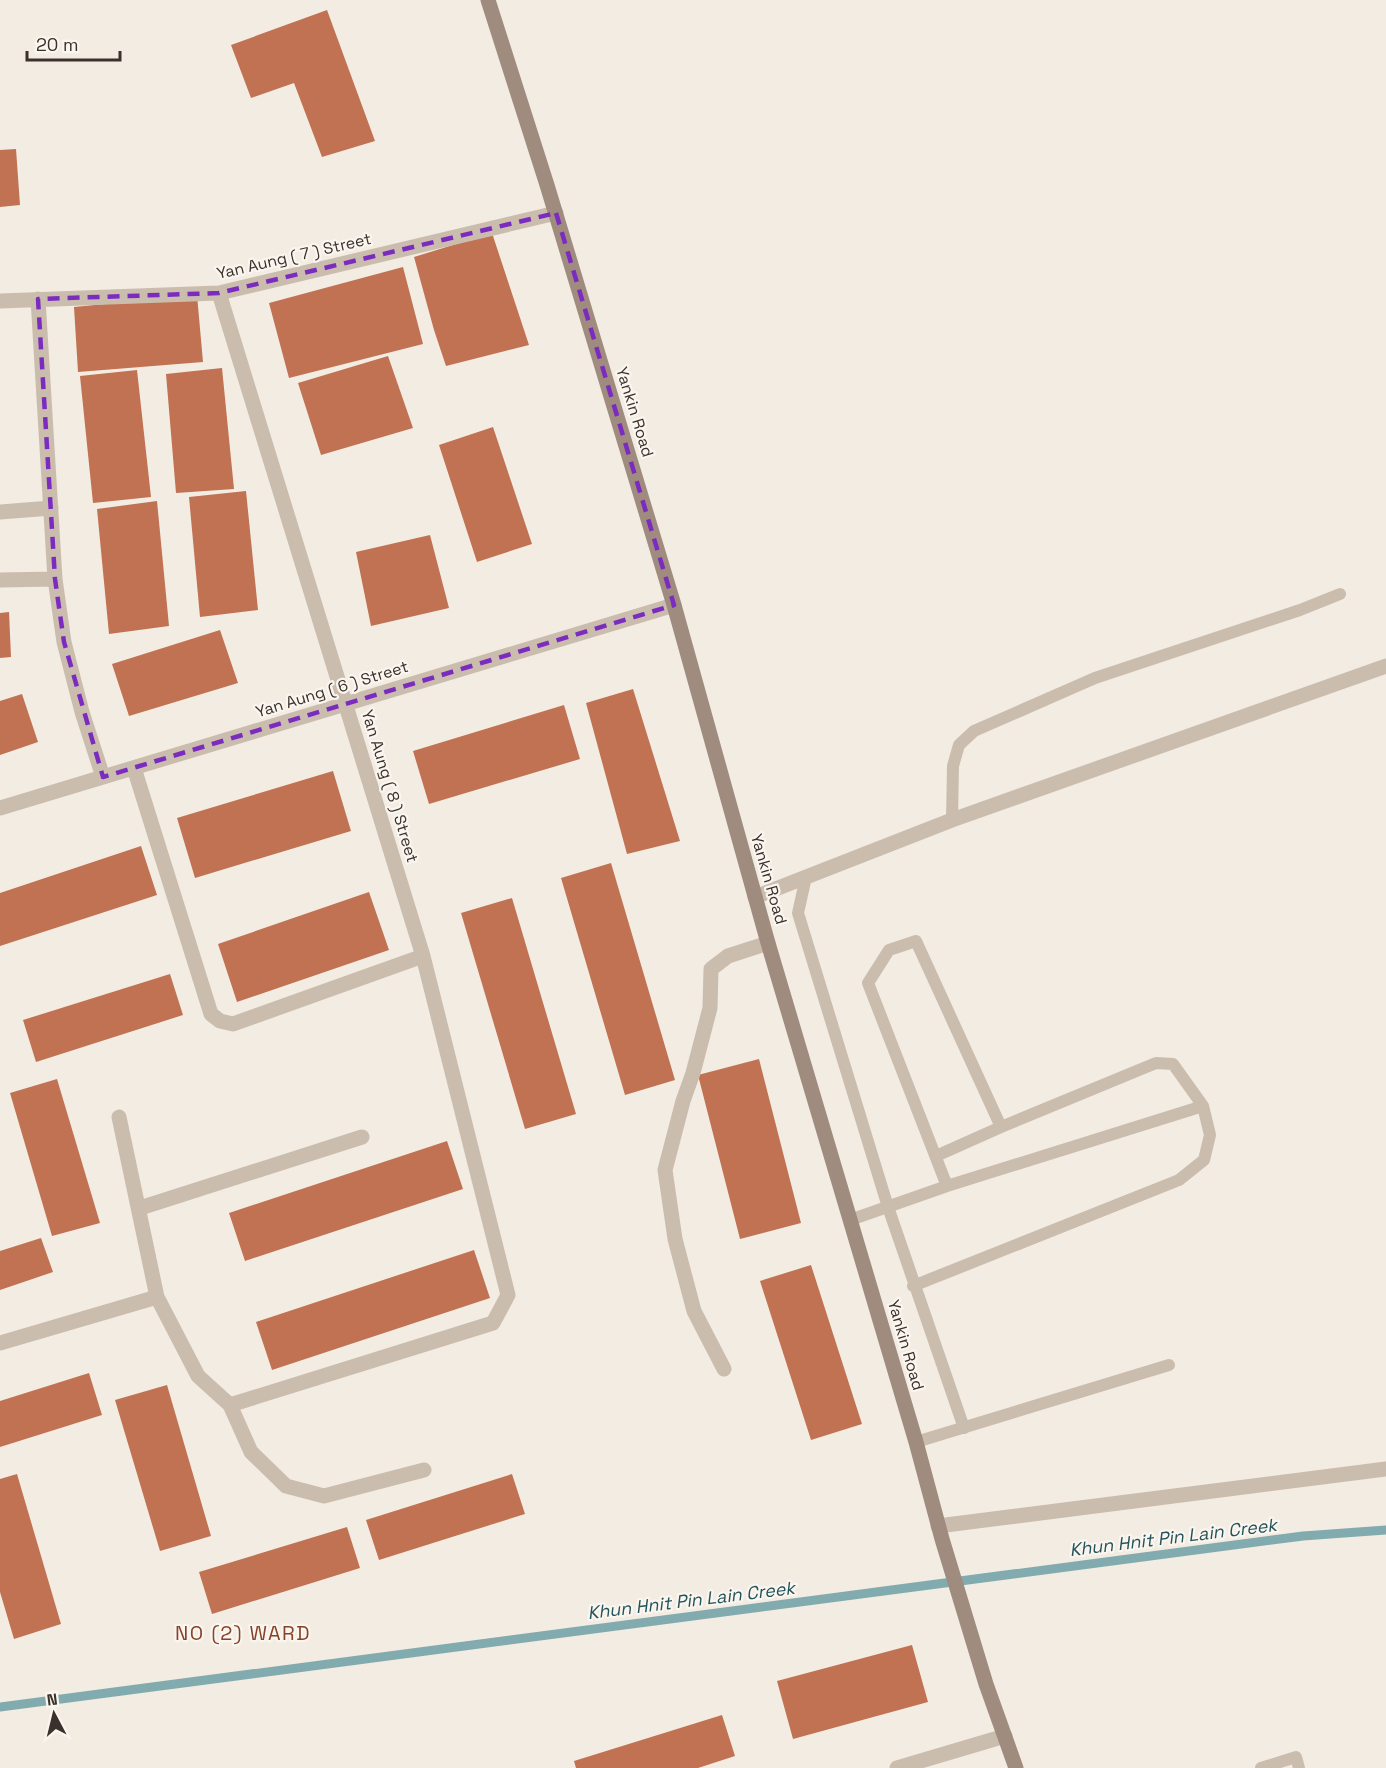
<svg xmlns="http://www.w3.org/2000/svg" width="1386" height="1768" font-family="'Space Grotesk',sans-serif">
  <rect width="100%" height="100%" fill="#f3ece2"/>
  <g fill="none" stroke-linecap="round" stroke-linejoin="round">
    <path stroke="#82abaf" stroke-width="9" d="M 0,1707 L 1303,1536 L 1386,1530"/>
  </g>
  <path fill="#c07253" d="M 327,10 L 375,141 L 322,157 L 294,83 L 251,98 L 231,45 Z
    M 16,149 L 20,205 L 0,207 L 0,150 Z
    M 492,233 L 529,345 L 446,366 L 434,330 L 414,257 Z
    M 403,267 L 423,344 L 289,378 L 269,303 Z
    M 197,295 L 203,362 L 78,372 L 74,307 Z
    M 388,356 L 413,428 L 321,455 L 298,383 Z
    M 222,368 L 234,489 L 176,493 L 166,374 Z
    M 137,370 L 151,497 L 93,503 L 80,376 Z
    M 493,427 L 532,544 L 477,562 L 439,445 Z
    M 246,491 L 258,610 L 200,617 L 189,497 Z
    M 157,501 L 169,626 L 109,634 L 97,509 Z
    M 430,535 L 449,608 L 371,626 L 356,552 Z
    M 9,612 L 11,657 L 0,658 L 0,613 Z
    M 220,630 L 238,683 L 129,716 L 112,664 Z
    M 633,689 L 680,841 L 627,854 L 586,703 Z
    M 22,694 L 38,742 L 0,755 L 0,701 Z
    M 564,705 L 580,759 L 429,804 L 413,751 Z
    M 333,771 L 351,831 L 195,878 L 177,818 Z
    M 141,846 L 157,895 L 0,946 L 0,893 Z
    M 611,863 L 675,1080 L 625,1095 L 561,878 Z
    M 369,892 L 389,950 L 237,1002 L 218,944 Z
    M 512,898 L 576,1114 L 525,1129 L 461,913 Z
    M 170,974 L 183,1015 L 36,1062 L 23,1020 Z
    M 759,1059 L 801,1223 L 740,1239 L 698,1075 Z
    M 57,1079 L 100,1223 L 52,1236 L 10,1093 Z
    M 447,1141 L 463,1189 L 245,1261 L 229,1213 Z
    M 41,1238 L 53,1272 L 0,1290 L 0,1251 Z
    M 474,1250 L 490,1298 L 272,1370 L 256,1322 Z
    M 811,1265 L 862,1424 L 811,1440 L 760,1281 Z
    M 89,1373 L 102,1415 L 0,1447 L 0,1401 Z
    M 167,1385 L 211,1536 L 160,1551 L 115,1400 Z
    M 17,1474 L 61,1624 L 14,1639 L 0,1592 L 0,1479 Z
    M 512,1474 L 525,1514 L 379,1560 L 366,1520 Z
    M 347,1527 L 360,1568 L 212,1614 L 199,1572 Z
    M 912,1645 L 928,1702 L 793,1739 L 777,1681 Z
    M 722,1715 L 735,1756 L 698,1768 L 576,1768 L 574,1761 Z"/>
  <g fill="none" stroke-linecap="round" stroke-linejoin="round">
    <path stroke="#cbbdae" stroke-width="12" d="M 952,820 L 953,766 L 959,745 L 974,731 L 1095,678 L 1300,610 L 1340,594
      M 806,877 L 798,913 L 888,1207 L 964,1428
      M 936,1156 L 1001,1127
      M 850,1220 L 947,1186 L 1203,1106
      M 913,1286 L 1179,1180 L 1204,1160 L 1210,1135 L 1203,1106 L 1173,1064 L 1156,1063 L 1001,1127 L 916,941 L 889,950 L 868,983 L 947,1186
      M 916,1442 L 1169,1365
      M 1261,1768 L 1296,1757 L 1299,1768"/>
    <path stroke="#cbbdae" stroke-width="15" d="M 38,299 L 55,579 L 64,642 L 82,712 L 103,777
      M 0,301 L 219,293 L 556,213
      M 0,512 L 51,508
      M 0,580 L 55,579
      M 134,768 L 211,1014 L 220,1021 L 233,1024 L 423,956
      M 0,808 L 674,605
      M 755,897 L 952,820 L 1386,666
      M 119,1117 L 157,1297
      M 140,1208 L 362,1137
      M 0,1343 L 157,1297 L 198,1376 L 230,1405 L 493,1323 L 508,1295 L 423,956 L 219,293
      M 724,1369 L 694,1311 L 675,1239 L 665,1170 L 683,1101 L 693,1073 L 710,1008 L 711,969 L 728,956 L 768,943
      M 230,1405 L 251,1452 L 286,1486 L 324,1496 L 424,1470
      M 938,1526 L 1386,1469
      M 897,1768 L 1005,1736"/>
    <path stroke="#9f8c7f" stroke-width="15" d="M 488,0 L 547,185 L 674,605 L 768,943 L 916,1442 L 942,1539 L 986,1684 L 1016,1768"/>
  </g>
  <path fill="none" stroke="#7b2cbf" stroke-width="4.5" stroke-dasharray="12 8" stroke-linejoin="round" d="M 556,213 L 674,605 L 103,777 L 64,642 L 55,579 L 38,299 L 219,293 Z"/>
  <g text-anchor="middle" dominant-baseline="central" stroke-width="4.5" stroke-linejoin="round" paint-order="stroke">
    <g font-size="16" fill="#3a312c" stroke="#faf5ef">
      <text transform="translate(294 256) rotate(-13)">Yan Aung ( 7 ) Street</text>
      <text transform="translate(635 412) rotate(73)">Yankin Road</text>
      <text transform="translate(332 689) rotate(-17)">Yan Aung ( 6 ) Street</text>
      <text transform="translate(390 786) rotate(73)">Yan Aung ( 8 ) Street</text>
      <text transform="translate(769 879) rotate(74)">Yankin Road</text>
      <text transform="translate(906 1345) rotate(74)">Yankin Road</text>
    </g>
    <g font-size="18" font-style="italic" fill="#23545a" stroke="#faf5ef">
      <text transform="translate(1173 1537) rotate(-7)">Khun Hnit Pin Lain Creek</text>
      <text transform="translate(691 1600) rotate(-7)">Khun Hnit Pin Lain Creek</text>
    </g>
    <g font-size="20" letter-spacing="1.5" fill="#854329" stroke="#faf5ef">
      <text x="243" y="1633">NO (2) WARD</text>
    </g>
  </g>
  <g transform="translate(54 1714) rotate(353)" stroke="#faf5ef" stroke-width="4.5" paint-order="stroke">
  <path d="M0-4.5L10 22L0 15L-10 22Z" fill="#3a312c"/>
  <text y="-9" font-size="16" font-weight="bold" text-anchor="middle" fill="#3a312c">N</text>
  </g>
  <path d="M27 51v9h93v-9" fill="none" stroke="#3a312c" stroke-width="3"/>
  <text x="36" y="51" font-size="18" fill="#3a312c" stroke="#faf5ef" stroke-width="4.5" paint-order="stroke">20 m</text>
</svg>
